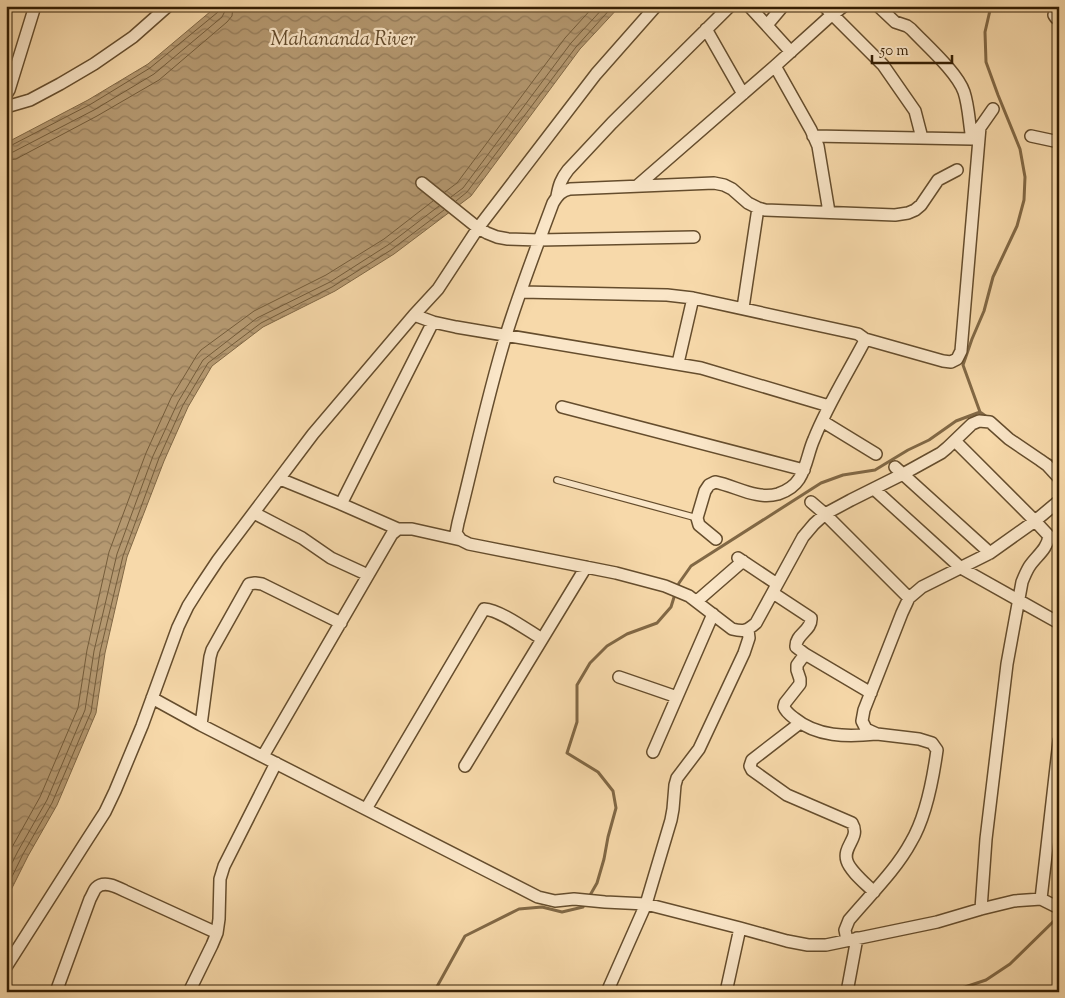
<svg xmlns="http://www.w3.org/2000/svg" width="1065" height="998" font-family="'Sorts Mill Goudy',serif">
  <defs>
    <pattern id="water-waves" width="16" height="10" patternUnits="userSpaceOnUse" patternTransform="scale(1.25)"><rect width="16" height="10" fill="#b59971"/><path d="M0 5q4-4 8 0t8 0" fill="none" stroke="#947c5b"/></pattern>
  </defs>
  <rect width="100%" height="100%" fill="#f7d9aa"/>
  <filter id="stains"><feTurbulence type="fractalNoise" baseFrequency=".004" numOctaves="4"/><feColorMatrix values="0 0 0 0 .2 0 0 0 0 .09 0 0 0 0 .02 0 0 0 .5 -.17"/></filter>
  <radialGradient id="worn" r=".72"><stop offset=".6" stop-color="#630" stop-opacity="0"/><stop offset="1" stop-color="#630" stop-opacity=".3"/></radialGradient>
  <path fill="url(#water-waves)" stroke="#816845" d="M 217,6 L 620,6 L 580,49 L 471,196 L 394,254 L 335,291 L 263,327 L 212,366 L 188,407 L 164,461 L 127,557 L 105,653 L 96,713 L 57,805 L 28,856 L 6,900 L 6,143 L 88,100 L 148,64 Z"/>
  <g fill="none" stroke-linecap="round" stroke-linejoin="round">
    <path stroke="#745c3a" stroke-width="1" d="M 6,147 L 10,146 L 91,104 L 150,68 L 218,12 L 220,6
      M 6,153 L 13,152 L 94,110 L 154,74 L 222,17 L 225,11 L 226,6
      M 6,160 L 16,159 L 97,116 L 159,80 L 227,22 L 232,16 L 233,6
      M 445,192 L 457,183 L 565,38 L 594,6
      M 451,197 L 463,188 L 571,43 L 605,6
      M 456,201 L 467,192 L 576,47 L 613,6
      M 6,858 L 40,797 L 78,708 L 87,650 L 109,552 L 146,453 L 171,398 L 197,355 L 201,350 L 254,311 L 326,275 L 384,239 L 433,201
      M 6,875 L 18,851 L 47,800 L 85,710 L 94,651 L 117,554 L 153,456 L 178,402 L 203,360 L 257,318 L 330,282 L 388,245 L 439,206
      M 6,889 L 23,854 L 52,803 L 91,712 L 100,652 L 123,556 L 159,458 L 183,405 L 208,363 L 261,323 L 332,287 L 391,250 L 444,210"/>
    <path stroke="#816845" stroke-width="3" d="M 987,417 L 980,412 L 963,365 L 972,339 L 984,311 L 993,277 L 1017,226 L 1024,200 L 1025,177 L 1020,149 L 998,95 L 986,62 L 985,32 L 991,6
      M 1048,459 L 1059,464
      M 677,588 L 679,583 L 691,566 L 821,483 L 843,475 L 875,470 L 908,450 L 929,440 L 956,421 L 980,412
      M 589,897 L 597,883 L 604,859 L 608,837 L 616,808 L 613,791 L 598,772 L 567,753 L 577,722 L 577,685 L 590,663 L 607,646 L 627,634 L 657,623 L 671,607 L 675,594
      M 434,992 L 465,936 L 519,909 L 542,907 L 562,912 L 583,907 L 585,903
      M 947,992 L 965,987 L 986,980 L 1010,964 L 1059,916"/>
    <defs>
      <path id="lane" d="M 557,480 L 697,518"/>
      <path id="street" d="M 749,6 L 791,52
        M 824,6 L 883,65 L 915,111 L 922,138
        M 878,6 L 895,22 L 907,26 L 911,29 C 926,45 957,72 964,92 C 969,107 969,124 972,139
        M 1057,6 L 1054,15 L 1056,18 L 1059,20
        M 767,25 L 783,6
        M 706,29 L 743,94
        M 775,66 L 811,130 L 818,146 L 829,212
        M 6,95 L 9,90 L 35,6
        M 6,107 L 30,100 L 60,84 L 94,64 L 133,37 L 168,6
        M 813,136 L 972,139 L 993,109
        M 1031,136 L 1059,142
        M 957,170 L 938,180 L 921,205 L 915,210 L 908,213 L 895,215 L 765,210 L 758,208 L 748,203 L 732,189 L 724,185 L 714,183 L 570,189 C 561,191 558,195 553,203 C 537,246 520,290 506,335 C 487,397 474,460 458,523 L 456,533 L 461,540 L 469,544 L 616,573 L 665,586 L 689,596 L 732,629 C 744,632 747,631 756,623 L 803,537 L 814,524 L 825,514 L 851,500 L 903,474 L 941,453 L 947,448 L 972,424 L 979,421 L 990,422 L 1009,439 L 1040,460 L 1047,465 L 1059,478
        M 422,183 L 478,228 L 487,233 L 497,237 L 508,239 L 539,240 L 694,237
        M 637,186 L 775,66 L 827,19 L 844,6
        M 557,196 C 559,185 561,179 568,170 L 612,123 L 730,6
        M 521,292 L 667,295 L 693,298 L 858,334 L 865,339 L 863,344 C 846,376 827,406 814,439 C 808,452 807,467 799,479 C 794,487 787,491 778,494 C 756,500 736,486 715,482 L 709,485 L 705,491 L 697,518 L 699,525 L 716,539
        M 743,308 L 758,208
        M 414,315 L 433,322 L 456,327 L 701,368 L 829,406
        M 865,339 L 943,361 L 951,362 L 957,359 L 961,351 L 980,127
        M 678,363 L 693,298
        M 562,407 L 804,470
        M 822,421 L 876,454
        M 955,441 L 1035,521 L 1049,536 C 1047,550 1036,556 1029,567 C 1026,572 1024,577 1022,582 L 1007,664 L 986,839 L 981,909
        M 895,467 L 990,553
        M 280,479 L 341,504 L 398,529
        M 874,489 L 961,568 L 1059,623
        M 811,502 L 825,514 L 909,598
        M 341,504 L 433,322
        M 254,513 L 302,538 L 331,558 L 368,575
        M 738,558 L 777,584
        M 773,593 L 811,618 C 812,631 795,634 796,647 L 805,654 L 871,693
        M 697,601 L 743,561
        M 805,654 L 797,665 L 797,670 L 800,679 L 800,684 L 785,703 L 784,707 C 786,712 790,715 794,718 C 817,737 847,737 876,734
        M 619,677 L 677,697
        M 152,698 L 201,725 L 538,897 L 555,901 L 574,899 L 605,902 L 646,904 L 740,928 L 787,941 L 808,945 L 826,945 L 937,922 L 981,909 L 1014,901 L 1041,899 L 1059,908
        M 800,723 L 752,760 L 750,766 L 752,770 L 787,795 L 852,823 C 861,838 842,846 847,861 C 850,871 866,884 874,892
        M 201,725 L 210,657 L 212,650 L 249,584 L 255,583 L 262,584 L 341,623
        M 653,752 L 713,614
        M 263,756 L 392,534 L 398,529 L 412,529 L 461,540
        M 465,766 L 586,567
        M 366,809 L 484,609 C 500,610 527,630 542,639
        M 1041,899 L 1059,741
        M 847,940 L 845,930 L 849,920 C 869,896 896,870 911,842 C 926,817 933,779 937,750 L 932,743 L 919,739 L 877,734 L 866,729 L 862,721 L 864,710 L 902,613 L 909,598 L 922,587 L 990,553 L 1035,521 L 1059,501
        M 6,967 L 85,843 L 105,812 L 115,791 L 142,726 L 178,627 L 188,606 L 200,587 L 218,560 L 313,434 L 414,315 L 438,289 L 478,228 L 596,74 L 656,6
        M 56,992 L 90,899 C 92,896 94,890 96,888 C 104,880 117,887 125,891 L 217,933
        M 189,992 L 212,945 L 217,933 L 219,919 L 220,879 L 224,866 L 276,763
        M 607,992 L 646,904 L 671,820 L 673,809 L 675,785 L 677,778 L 699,749 L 744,653 L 749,638 L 748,630
        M 726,992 L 740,928
        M 847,992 L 857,938"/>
    </defs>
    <use href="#lane" stroke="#654d2d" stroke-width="8"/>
    <use href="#street" stroke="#654d2d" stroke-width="14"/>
    <use href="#lane" stroke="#fae6c8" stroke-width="5.5"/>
    <use href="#street" stroke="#fae6c8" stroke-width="11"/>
  </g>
  <g text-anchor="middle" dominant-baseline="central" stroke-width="4.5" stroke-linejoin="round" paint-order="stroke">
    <g font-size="20" font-style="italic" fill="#61492a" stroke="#fae6c8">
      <text x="343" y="40">Mahananda River</text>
    </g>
  </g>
  <rect width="1065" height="998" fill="none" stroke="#f7d9aa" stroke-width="25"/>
  <rect x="8" y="8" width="1050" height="983" fill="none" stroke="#341e03" stroke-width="2.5"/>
  <rect x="12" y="12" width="1040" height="973" fill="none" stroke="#341e03"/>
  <path d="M872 55v8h80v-8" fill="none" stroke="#341e03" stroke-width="2.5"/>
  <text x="880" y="55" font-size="15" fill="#341e03" stroke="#fae6c8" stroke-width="4" paint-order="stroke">50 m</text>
  <rect width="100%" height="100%" filter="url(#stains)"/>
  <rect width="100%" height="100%" fill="url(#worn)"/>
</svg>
